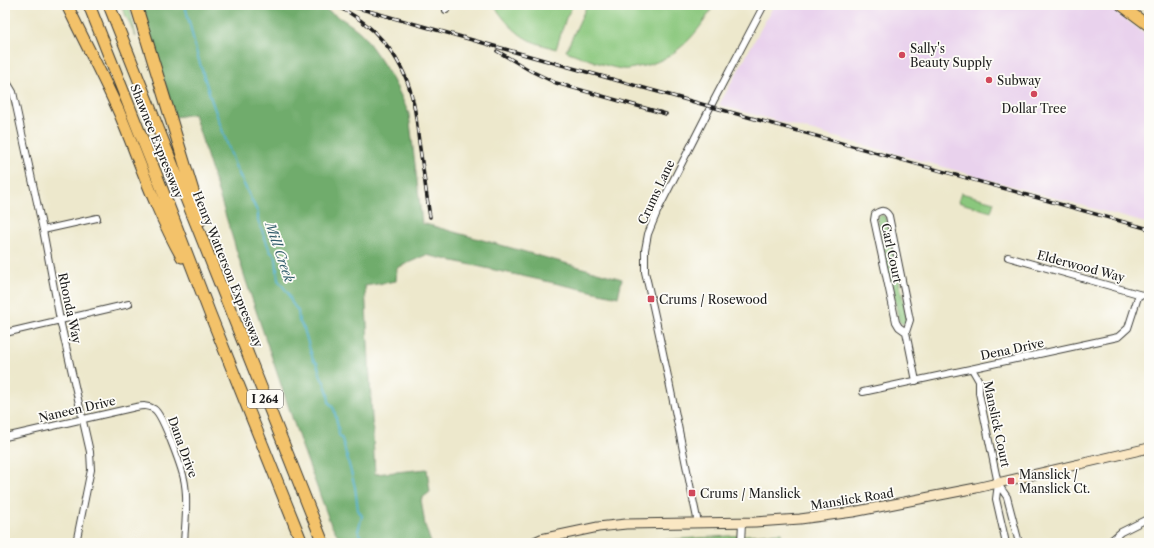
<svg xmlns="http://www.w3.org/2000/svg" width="1154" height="548" font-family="'Libre Caslon Text',serif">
  <rect width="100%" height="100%" fill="#fdfcf7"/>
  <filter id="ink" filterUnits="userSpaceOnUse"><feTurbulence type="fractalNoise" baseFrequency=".025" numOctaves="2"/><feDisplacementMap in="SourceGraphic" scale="8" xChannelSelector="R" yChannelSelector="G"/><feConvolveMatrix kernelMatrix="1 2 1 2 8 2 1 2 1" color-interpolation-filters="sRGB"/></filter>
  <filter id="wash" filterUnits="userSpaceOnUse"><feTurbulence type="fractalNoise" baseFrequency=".012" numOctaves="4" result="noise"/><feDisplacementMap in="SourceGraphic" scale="16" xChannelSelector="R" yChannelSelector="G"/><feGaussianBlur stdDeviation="0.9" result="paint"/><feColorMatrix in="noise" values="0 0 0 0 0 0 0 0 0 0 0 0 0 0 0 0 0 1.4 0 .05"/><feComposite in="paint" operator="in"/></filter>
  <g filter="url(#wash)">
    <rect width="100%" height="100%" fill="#ede8cc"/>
    <path fill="#e9d2ed" d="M 774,5 L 1106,5 L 1149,37 L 1149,224 L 719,105 Z"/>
    <path fill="#8ac77d" stroke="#53724c" d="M 121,5 L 129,5 L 136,37 L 132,29 Z
      M 494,5 L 573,5 L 566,18 L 556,49 C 547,46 538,44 529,40 C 515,33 502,18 494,5 Z
      M 587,5 L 707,5 L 712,8 C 696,37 672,62 638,67 C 633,68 627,70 622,69 C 603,66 585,58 566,51 Z
      M 961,193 L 994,202 L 991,212 L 958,202 Z
      M 880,215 L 884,216 L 886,219 L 907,318 L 907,322 L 904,324 L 901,323 L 899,321 L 878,221 L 877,218 Z
      M 781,533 L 783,543 L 614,543 Z"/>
    <path fill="#6fac6c" stroke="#466444" d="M 141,5 L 314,5 C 327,9 352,24 362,34 C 366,38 369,44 373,49 C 389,71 398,88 409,114 L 422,223 L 622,279 L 618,297 L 426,255 L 397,268 L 396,281 L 365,286 L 375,474 L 427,469 L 430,492 L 421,499 L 425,525 L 431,543 L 343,543 L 331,525 L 300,441 L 246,281 L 194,114 L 175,117 Z"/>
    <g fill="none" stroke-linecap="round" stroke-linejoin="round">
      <path stroke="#4dadcc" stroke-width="2" d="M 185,5 L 197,54 L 211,99 L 236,168 L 258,213 L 258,220 L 270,251 L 276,257 L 278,280 L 288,293 L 292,303 L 298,311 L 299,321 L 304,329 L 313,360 L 317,363 L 321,377 L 324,382 L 328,393 L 329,402 L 334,409 L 338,427 L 339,435 L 342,439 L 355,487 L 358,510 L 362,516 L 358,531 L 360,536 L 367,538 L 368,543"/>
    </g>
  </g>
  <g filter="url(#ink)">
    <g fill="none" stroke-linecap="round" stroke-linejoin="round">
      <defs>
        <path id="street" d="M 446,10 L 447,5
          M 5,81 L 7,82 L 13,92 L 43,230 L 60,320 L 90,452 L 91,470 L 89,479 L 76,543
          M 43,230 L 97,218
          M 1008,257 L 1149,297
          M 906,332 L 899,327 L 896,322 L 874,220 L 875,214 C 881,210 885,209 889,216 L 910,320 L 906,332 L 916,381
          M 5,333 L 129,304
          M 972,369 L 979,381 L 979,393 L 998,484 L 1007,497 L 1019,543
          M 863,392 L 1118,337 L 1128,328 L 1139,294
          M 5,437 L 136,407 C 142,406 148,405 154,409 C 163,415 184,473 185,485 C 188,503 185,524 184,543
          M 998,484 L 996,499 L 1006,543
          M 698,523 C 680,439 665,355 645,272 L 645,250 L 648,234 L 657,212 L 714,100 L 764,5
          M 741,543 L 742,522
          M 1108,543 L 1121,532 L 1149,518"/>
        <path id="secondary" d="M 532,543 L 541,539 L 598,527 L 626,524 L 755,522 L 800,519 L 853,512 L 976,488 L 1149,448"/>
        <path id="primary" d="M 1121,5 L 1149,26"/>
        <path id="highway" d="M 67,5 C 84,41 103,76 119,112 C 139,160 156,211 182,257
          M 89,5 L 162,189 L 210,314 L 302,543
          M 109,5 L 323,543
          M 136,5 L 197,204 L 201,220"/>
      </defs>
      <use href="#street" stroke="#3b3b36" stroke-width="8"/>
      <use href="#secondary" stroke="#3b3b36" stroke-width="11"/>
      <use href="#primary" stroke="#3b3b36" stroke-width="12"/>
      <use href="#highway" stroke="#3b3b36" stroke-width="13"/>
      <use href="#street" stroke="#fff" stroke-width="6"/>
      <use href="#secondary" stroke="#fae7c3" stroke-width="9"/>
      <use href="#primary" stroke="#f3c26a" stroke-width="10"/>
      <use href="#highway" stroke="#f3c26a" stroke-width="11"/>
      <defs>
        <path id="rail" d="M 334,5 C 373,22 402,56 412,97 C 416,111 417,127 419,142 C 423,167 426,192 430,217
          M 347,5 L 1149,229
          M 497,51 L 531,71 L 556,83 L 666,114"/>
      </defs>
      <use href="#rail" stroke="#1c1c1c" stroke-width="3.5"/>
      <use href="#rail" stroke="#fdfcf7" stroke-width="2" stroke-dasharray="6" stroke-linecap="butt"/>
    </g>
  </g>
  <g fill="#d1495b" stroke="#fdfcf7" stroke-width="1.5">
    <circle cx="902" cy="55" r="4"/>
    <circle cx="989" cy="80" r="4"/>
    <circle cx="1034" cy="94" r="4"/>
    <rect x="647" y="295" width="8" height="8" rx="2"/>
    <rect x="1007" y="477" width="8" height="8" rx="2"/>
    <rect x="688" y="489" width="8" height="8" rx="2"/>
  </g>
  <g text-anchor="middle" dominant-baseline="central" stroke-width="3.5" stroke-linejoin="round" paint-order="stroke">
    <rect fill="#fdfcf7" stroke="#605f5e" stroke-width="1" x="247" y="390" width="36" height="18" rx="3"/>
    <g font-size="11" font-weight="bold" fill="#1c1c1c">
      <text x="265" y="399">I 264</text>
    </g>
    <g font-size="12" fill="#1c1c1c" stroke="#fdfcf7" text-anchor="start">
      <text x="910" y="48">Sally's<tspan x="910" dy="14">Beauty Supply</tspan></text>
      <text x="997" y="80">Subway</text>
      <text x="1034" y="108" text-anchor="middle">Dollar Tree</text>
      <text x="659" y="299">Crums / Rosewood</text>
      <text x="1019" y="474">Manslick /<tspan x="1019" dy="14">Manslick Ct.</tspan></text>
      <text x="700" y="493">Crums / Manslick</text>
    </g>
    <g font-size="12" fill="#1c1c1c" stroke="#fdfcf7">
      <text transform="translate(157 141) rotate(68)">Shawnee Expressway</text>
      <text transform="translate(656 192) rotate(-65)">Crums Lane</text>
      <text transform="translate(892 253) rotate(78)">Carl Court</text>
      <text transform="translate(1081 266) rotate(15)">Elderwood Way</text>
      <text transform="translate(228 269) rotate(68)">Henry Watterson Expressway</text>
      <text transform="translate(70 308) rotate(78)">Rhonda Way</text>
      <text transform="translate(1012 349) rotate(-12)">Dena Drive</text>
      <text transform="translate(77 409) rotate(-13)">Naneen Drive</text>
      <text transform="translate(997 424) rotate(78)">Manslick Court</text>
      <text transform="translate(183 447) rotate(70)">Dana Drive</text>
      <text transform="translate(852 499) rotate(-9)">Manslick Road</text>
    </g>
    <g font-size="13" font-style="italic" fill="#325d6b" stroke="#fdfcf7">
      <text transform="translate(280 252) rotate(71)">Mill Creek</text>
    </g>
  </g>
  <rect width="1154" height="548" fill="none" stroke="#fdfcf7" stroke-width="20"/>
</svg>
